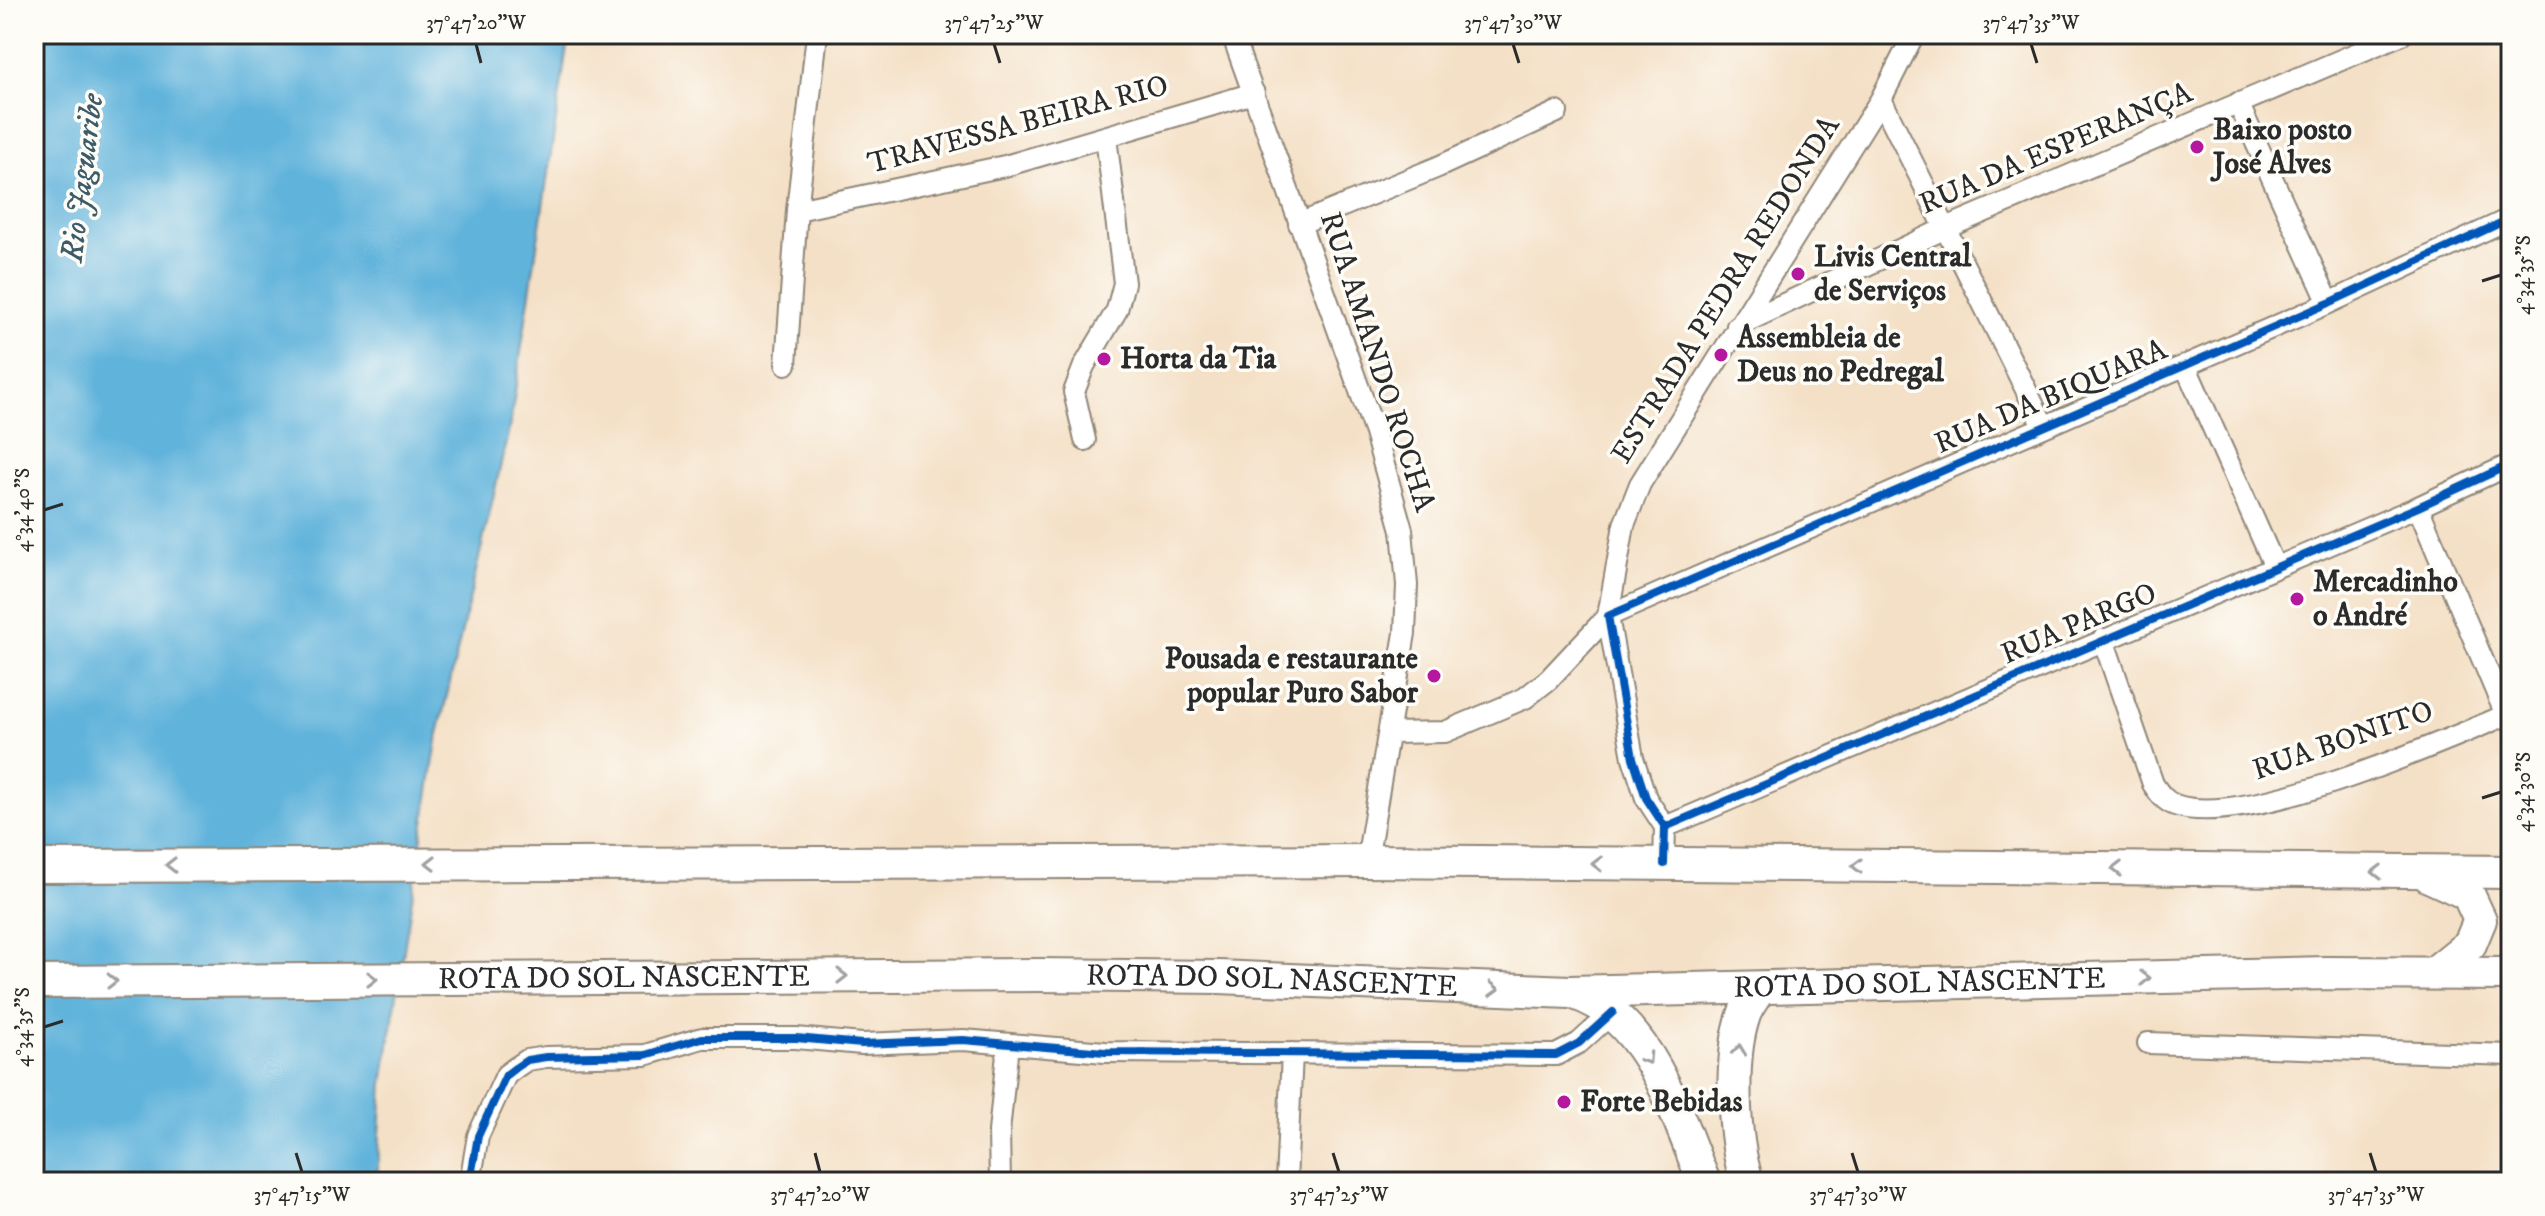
<svg xmlns="http://www.w3.org/2000/svg" width="2545" height="1216" font-family="'IM FELL DW Pica',serif">
  <rect width="100%" height="100%" fill="#fdfcf7"/>
  <filter id="ink" filterUnits="userSpaceOnUse"><feTurbulence type="fractalNoise" baseFrequency=".0125" numOctaves="2"/><feDisplacementMap in="SourceGraphic" scale="16" xChannelSelector="R" yChannelSelector="G"/><feConvolveMatrix kernelMatrix="1 2 1 2 8 2 1 2 1" color-interpolation-filters="sRGB"/></filter>
  <filter id="wash" filterUnits="userSpaceOnUse"><feTurbulence type="fractalNoise" baseFrequency=".006" numOctaves="4" result="noise"/><feDisplacementMap in="SourceGraphic" scale="32" xChannelSelector="R" yChannelSelector="G"/><feGaussianBlur stdDeviation="1.8" result="paint"/><feColorMatrix in="noise" values="0 0 0 0 0 0 0 0 0 0 0 0 0 0 0 0 0 1.4 0 .05"/><feComposite in="paint" operator="in"/></filter>
  <g filter="url(#wash)">
    <rect width="100%" height="100%" fill="#f4e0c6"/>
    <path fill="#60b3db" stroke="#466f83" stroke-width="2" d="M 34,34 L 569,34 L 510,425 L 438,734 L 383,1083 L 377,1182 L 34,1182 Z"/>
  </g>
  <g filter="url(#ink)">
    <g fill="none" stroke-linecap="round" stroke-linejoin="round">
      <defs>
        <path id="minor" d="M 1232,34 L 1375,433 L 1402,530 L 1407,585 L 1405,633 L 1367,861
          M 1881,99 L 2044,426
          M 2238,103 L 2329,303
          M 797,210 L 1005,166 L 1254,93
          M 1299,224 L 1438,167 L 1557,112
          M 1737,326 L 1946,228 L 2402,34
          M 786,364 L 797,210 L 817,34
          M 2185,365 L 2275,567
          M 1085,440 L 1074,392 L 1084,366 L 1117,310 L 1124,283 L 1106,137
          M 2418,507 L 2506,715
          M 2103,639 L 2153,784 C 2159,793 2164,801 2175,805 C 2244,830 2441,742 2511,713
          M 1391,733 L 1445,732 L 1525,698 L 1548,680 L 1608,616 L 1624,525 L 1640,484 L 1881,99 L 1914,34
          M 1665,827 L 2418,507 L 2511,464
          M 1664,864 L 1665,827 L 1646,798 L 1633,758 L 1608,616 L 2329,303 L 2511,218
          M 2148,1043 L 2511,1055
          M 470,1182 L 478,1136 L 506,1075 L 515,1068 L 527,1060 L 546,1057 L 645,1055 L 702,1038 L 796,1038 L 862,1044 L 963,1040 L 1105,1052 L 1556,1055 L 1579,1043 L 1613,1012
          M 1000,1182 L 999,1132 L 1008,1044
          M 1286,1182 L 1292,1053"/>
        <g id="trunk">
          <path d="M 34,866 L 1367,861 L 2511,872"/>
          <path d="M 2429,876 L 2468,894 L 2480,920 L 2470,944 L 2434,973"/>
          <path id="s1" d="M 34,982 L 1038,975 L 1219,977 L 1570,992 L 2326,973 L 2511,974"/>
          <path d="M 1577,994 C 1650,1019 1677,1117 1704,1182"/>
          <path d="M 1747,1182 C 1733,1139 1729,1058 1744,1015 C 1747,1006 1755,996 1760,988"/>
        </g>
      </defs>
      <use href="#minor" stroke="#908678" stroke-width="24"/>
      <use href="#trunk" stroke="#908678" stroke-width="36"/>
      <path stroke="#908678" stroke-width="4" stroke-dasharray="2 6" stroke-linecap="butt" d="M 2509,949 L 2509,898"/>
      <use href="#minor" stroke="#fff" stroke-width="20"/>
      <use href="#trunk" stroke="#fff" stroke-width="32"/>
      <defs>
        <path id="cycleway" d="M 1665,827 L 2418,507 L 2511,464
          M 1664,864 L 1665,827 L 1646,798 L 1633,758 L 1608,616 L 2329,303 L 2511,218
          M 470,1182 L 478,1136 L 506,1075 L 515,1068 L 527,1060 L 546,1057 L 645,1055 L 702,1038 L 796,1038 L 862,1044 L 963,1040 L 1105,1052 L 1556,1055 L 1579,1043 L 1613,1012"/>
      </defs>
      <use href="#cycleway" stroke="#fdfcf7" stroke-width="13"/>
      <use href="#cycleway" stroke="#0057b8" stroke-width="8"/>
    </g>
    <defs><path id="oneway-chevron" d="M-2-3.5L2.5 0L-2 3.5" fill="none" stroke-width="1.6" stroke-linecap="round" stroke-linejoin="round" transform="scale(2)"/></defs>
    <g stroke="#a0a0a0">
      <use href="#oneway-chevron" transform="translate(431 863) rotate(180)"/>
      <use href="#oneway-chevron" transform="translate(1597 864) rotate(-179)"/>
      <use href="#oneway-chevron" transform="translate(171 865) rotate(180)"/>
      <use href="#oneway-chevron" transform="translate(1857 866) rotate(-179)"/>
      <use href="#oneway-chevron" transform="translate(2117 869) rotate(-179)"/>
      <use href="#oneway-chevron" transform="translate(2377 872) rotate(-179)"/>
      <use href="#oneway-chevron" transform="translate(842 976)"/>
      <use href="#oneway-chevron" transform="translate(2145 978) rotate(-1)"/>
      <use href="#oneway-chevron" transform="translate(372 979)"/>
      <use href="#oneway-chevron" transform="translate(112 981)"/>
      <use href="#oneway-chevron" transform="translate(1494 989) rotate(2)"/>
      <use href="#oneway-chevron" transform="translate(1739 1050) rotate(-83)"/>
      <use href="#oneway-chevron" transform="translate(1647 1059) rotate(57)"/>
    </g>
  </g>
  <path fill="none" stroke="#2b2b2b" stroke-width="3" d="M 476,44 L 481,63M 994,44 L 1000,63M 1513,44 L 1519,63M 2031,44 L 2037,63M 2482,281 L 2501,275M 44,510 L 63,504M 2482,798 L 2501,792M 44,1027 L 63,1021M 296,1153 L 302,1172M 815,1153 L 820,1172M 1333,1153 L 1339,1172M 1852,1153 L 1858,1172M 2370,1153 L 2376,1172"/>
  <g fill="#b5179e" stroke="#fdfcf7" stroke-width="3">
    <circle cx="2197" cy="147" r="8"/>
    <circle cx="1798" cy="274" r="8"/>
    <circle cx="1721" cy="355" r="8"/>
    <circle cx="1104" cy="359" r="8"/>
    <circle cx="2297" cy="599" r="8"/>
    <circle cx="1434" cy="676" r="8"/>
    <circle cx="1564" cy="1102" r="8"/>
  </g>
  <g text-anchor="middle" dominant-baseline="central" stroke-width="7" stroke-linejoin="round" paint-order="stroke">
    <g font-size="30" fill="#2b2b2b" stroke="#fdfcf7">
      <text transform="translate(1018 125) rotate(-15)">TRAVESSA BEIRA RIO</text>
      <text transform="translate(2056 149) rotate(-23)">RUA DA ESPERANÇA</text>
      <text transform="translate(1726 290) rotate(-58)">ESTRADA PEDRA REDONDA</text>
      <text transform="translate(1377 362) rotate(72)">RUA AMANDO ROCHA</text>
      <text transform="translate(2051 397) rotate(-23)">RUA DA BIQUARA</text>
      <text transform="translate(2079 624) rotate(-23)">RUA PARGO</text>
      <text transform="translate(2343 741) rotate(-19)">RUA BONITO</text>
      <text stroke="none"><textPath href="#s1" startOffset="590">ROTA DO SOL NASCENTE</textPath></text>
      <text stroke="none"><textPath href="#s1" startOffset="1238">ROTA DO SOL NASCENTE</textPath></text>
      <text stroke="none"><textPath href="#s1" startOffset="1886">ROTA DO SOL NASCENTE</textPath></text>
    </g>
    <g font-size="30" font-weight="bold" fill="#2b2b2b" stroke="#fdfcf7" text-anchor="start">
      <text x="2213" y="130">Baixo posto<tspan x="2213" dy="34">José Alves</tspan></text>
      <text x="1814" y="257">Livis Central<tspan x="1814" dy="34">de Serviços</tspan></text>
      <text x="1737" y="338">Assembleia de<tspan x="1737" dy="34">Deus no Pedregal</tspan></text>
      <text x="1120" y="359">Horta da Tia</text>
      <text x="2313" y="582">Mercadinho<tspan x="2313" dy="34">o André</tspan></text>
      <text x="1418" y="659" text-anchor="end">Pousada e restaurante<tspan x="1418" dy="34">popular Puro Sabor</tspan></text>
      <text x="1580" y="1102">Forte Bebidas</text>
    </g>
    <g font-size="32" font-style="italic" fill="#3e5b69" stroke="#fdfcf7">
      <text transform="translate(83 178) rotate(-83)">Rio Jaguaribe</text>
    </g>
  </g>
  <rect width="2545" height="1216" fill="none" stroke="#fdfcf7" stroke-width="88"/>
  <rect x="44" y="44" width="2457" height="1128" fill="none" stroke="#2b2b2b" stroke-width="3"/>
  <g font-size="20" text-anchor="middle" fill="#2b2b2b">
    <text x="476" y="29">37°47'20"W</text>
    <text x="994" y="29">37°47'25"W</text>
    <text x="1513" y="29">37°47'30"W</text>
    <text x="2031" y="29">37°47'35"W</text>
    <text transform="translate(2523 275) rotate(-90)" y="7">4°34'35"S</text>
    <text transform="translate(22 510) rotate(-90)" y="7">4°34'40"S</text>
    <text transform="translate(2523 792) rotate(-90)" y="7">4°34'30"S</text>
    <text transform="translate(22 1027) rotate(-90)" y="7">4°34'35"S</text>
    <text x="302" y="1201">37°47'15"W</text>
    <text x="820" y="1201">37°47'20"W</text>
    <text x="1339" y="1201">37°47'25"W</text>
    <text x="1858" y="1201">37°47'30"W</text>
    <text x="2376" y="1201">37°47'35"W</text>
  </g>
</svg>
